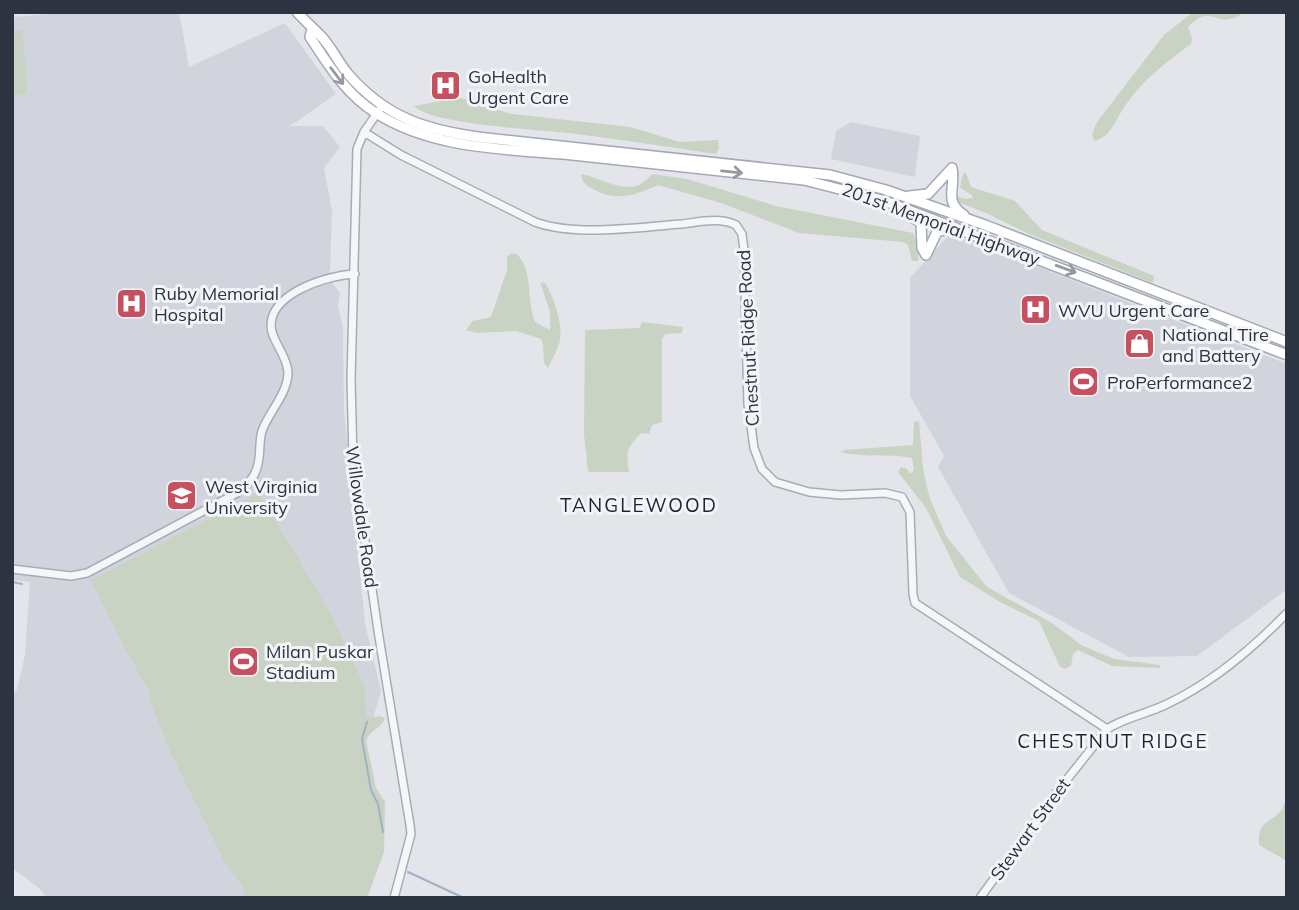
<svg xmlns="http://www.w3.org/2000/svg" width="1299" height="910" font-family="Mulish,sans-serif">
  <rect width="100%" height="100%" fill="#e3e5ea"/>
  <path fill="#d1d4dc" d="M 73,12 L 179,12 L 189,67 L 285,23 L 336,94 L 290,126 L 323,126 L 340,147 L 324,168 L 332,211 L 330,272 L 333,284 L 340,293 L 338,306 L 343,328 L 344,411 L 365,624 L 381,691 L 357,774 L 352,898 L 47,898 L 39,888 L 12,868 L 12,695 L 17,690 L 25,655 L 30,582 L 12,580 L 12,17 Z
    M 851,122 L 920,136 L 915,177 L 831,159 L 836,131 Z
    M 951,233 L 1287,364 L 1287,589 L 1197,656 L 1129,657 L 1009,593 L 938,467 L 944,456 L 910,396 L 910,278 Z"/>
  <path fill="#c8d3c4" d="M 1193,12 L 1245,12 C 1213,33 1215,0 1188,27 L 1192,38 L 1191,44 C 1163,65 1143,79 1123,109 C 1115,121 1110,138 1094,141 L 1092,134 L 1097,122 L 1164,35 Z
    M 12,30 L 23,30 L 27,94 L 12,95 Z
    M 458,98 C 477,100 494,110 512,114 L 630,127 L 680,142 L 718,140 L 719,148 L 716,154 C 670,147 623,140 577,134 C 548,130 430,125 414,106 Z
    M 963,173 L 966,173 L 971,187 L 1015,201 L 1042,230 L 1154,276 L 1153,283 L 1029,234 L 986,213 L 960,203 L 955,196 L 966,199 L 973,198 L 972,195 L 960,188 Z
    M 581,174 C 598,177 622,192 639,185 C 643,183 649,177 653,174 L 687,179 L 776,206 L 913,233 L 919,249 L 918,261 L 912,261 L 908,245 L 903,242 L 799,233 L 721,203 L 658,185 C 635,195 618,202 595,190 C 587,186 582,184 581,174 Z
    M 512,253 L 517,254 C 534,272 526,300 535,322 L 550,330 L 550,312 L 540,282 L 546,284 C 554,298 563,325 560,340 C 558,349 552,359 548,368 L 544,363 L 543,345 L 541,339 L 516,331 L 477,333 L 466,330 L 473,321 L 491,317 L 507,270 L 507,256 Z
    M 642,322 L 683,327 L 682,333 L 665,334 L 662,339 L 662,422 L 652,425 L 649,434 L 641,433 C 626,449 626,451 629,472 L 588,472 L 584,434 L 585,330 L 639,328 Z
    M 919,421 L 923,469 L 929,496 L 946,536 L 987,587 L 1052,623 L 1081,645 L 1114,659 L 1160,665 L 1160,668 L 1112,666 L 1078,650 L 1073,654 L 1071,666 L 1065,669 L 1060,667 L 1039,621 L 1000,602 L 960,577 L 926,508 L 898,472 L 901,467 L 907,469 L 910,474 L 914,470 L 912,458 C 888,453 864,458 840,452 L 845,450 L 913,445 L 914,422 Z
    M 259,493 L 331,614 L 365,688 L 366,714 L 369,718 L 380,716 L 385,718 C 382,728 370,730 366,740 L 376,788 L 385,802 L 384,852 L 367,898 L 246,898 L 242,886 L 224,861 L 170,751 L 150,701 L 149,691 L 121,641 L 91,580 Z
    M 1287,796 L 1287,861 L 1259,845 C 1257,812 1280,828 1287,796 Z"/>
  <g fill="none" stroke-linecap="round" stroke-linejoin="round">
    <path stroke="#a0b2c7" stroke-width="2" d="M 12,582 L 22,584
      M 367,722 L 362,739 L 371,790 L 378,804 L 383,832
      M 408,872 L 464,898"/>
    <defs>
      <path id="minor" d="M 382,106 L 364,132 L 357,149 L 351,380 L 353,459 L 379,637 L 410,825 L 411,834 L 394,898
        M 364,132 L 401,155 L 535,222 C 576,237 638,227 682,224 C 699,222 720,217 736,225 L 742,234 L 744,250 L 748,404 L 754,448 L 762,469 L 775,482 L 809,492 L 841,495 L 885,493 L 902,497 L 910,512 L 913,594 L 915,603 L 1107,729
        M 12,569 L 71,576 L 87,573 L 237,493 C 244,487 252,481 255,473 C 262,460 258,444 262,431 C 269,411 288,394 288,372 C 287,357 276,346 272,332 C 263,295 327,275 355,274
        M 980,898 L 1057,792 L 1107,729 C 1126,717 1147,714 1167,704 C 1212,683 1253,648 1287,613"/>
      <path id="major" d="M 297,12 C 305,21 312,27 320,35 C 331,46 338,62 348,74 C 387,119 429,131 486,138 L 830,175 L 886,190 L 985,225 L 1287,342
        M 312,29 L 310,37 C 329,66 346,94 376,113 C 435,151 514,149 582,156 C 656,164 730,172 804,180 L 882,200 L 1287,355
        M 952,168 C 956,189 943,201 964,215
        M 909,196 L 928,194 L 952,168
        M 911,216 L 921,223 L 922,248 L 926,255
        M 926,255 L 937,232 L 954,227"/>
    </defs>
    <use href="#minor" stroke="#a8acb4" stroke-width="10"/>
    <use href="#major" stroke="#a3aab5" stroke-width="12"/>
    <use href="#minor" stroke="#f5f6f8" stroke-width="7"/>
    <use href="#major" stroke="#fff" stroke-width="9"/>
  </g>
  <defs><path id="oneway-shaft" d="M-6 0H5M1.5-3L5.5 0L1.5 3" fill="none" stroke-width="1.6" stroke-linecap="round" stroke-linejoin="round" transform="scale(1.75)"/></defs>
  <g stroke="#9699a0">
    <use href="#oneway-shaft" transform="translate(337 76) rotate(53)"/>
    <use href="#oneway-shaft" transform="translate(732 172) rotate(6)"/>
    <use href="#oneway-shaft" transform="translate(1066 269) rotate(20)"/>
  </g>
  <defs>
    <symbol id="hospital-square" viewBox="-11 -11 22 22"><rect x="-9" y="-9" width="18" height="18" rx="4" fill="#c6505f" stroke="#f2f4f7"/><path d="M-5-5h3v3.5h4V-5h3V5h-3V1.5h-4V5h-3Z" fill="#fff"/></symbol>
    <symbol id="shop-square" viewBox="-11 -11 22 22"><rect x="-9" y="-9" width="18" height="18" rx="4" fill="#c6505f" stroke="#f2f4f7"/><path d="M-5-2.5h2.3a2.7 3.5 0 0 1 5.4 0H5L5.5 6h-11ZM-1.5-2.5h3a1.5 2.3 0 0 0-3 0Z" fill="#fff"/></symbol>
    <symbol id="stadium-square" viewBox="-11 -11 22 22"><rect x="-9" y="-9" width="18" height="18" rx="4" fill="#c6505f" stroke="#f2f4f7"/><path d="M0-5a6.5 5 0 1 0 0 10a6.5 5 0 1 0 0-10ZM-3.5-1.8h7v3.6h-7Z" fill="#fff"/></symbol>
    <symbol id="university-square" viewBox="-11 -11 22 22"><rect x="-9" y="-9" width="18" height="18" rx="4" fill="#c6505f" stroke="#f2f4f7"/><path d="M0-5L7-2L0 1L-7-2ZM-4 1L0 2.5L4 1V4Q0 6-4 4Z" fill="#fff"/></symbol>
  </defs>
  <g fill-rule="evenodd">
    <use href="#hospital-square" x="428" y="68" width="35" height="35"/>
    <use href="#hospital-square" x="114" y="286" width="35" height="35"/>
    <use href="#hospital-square" x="1018" y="292" width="35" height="35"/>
    <use href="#shop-square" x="1122" y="326" width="35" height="35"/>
    <use href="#stadium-square" x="1066" y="364" width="35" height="35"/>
    <use href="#university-square" x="164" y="478" width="35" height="35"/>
    <use href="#stadium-square" x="226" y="644" width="35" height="35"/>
  </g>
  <g text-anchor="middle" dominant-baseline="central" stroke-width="6" stroke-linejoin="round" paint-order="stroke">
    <g font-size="18" fill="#2c3341" stroke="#f2f4f7" text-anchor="start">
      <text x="468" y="76">GoHealth<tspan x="468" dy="21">Urgent Care</tspan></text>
      <text x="154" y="293">Ruby Memorial<tspan x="154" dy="21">Hospital</tspan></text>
      <text x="1058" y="310">WVU Urgent Care</text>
      <text x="1162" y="334">National Tire<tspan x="1162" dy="21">and Battery</tspan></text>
      <text x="1107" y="382">ProPerformance2</text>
      <text x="205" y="486">West Virginia<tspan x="205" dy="21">University</tspan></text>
      <text x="266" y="651">Milan Puskar<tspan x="266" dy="21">Stadium</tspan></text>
    </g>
    <g font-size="18" fill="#2c3341" stroke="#f2f4f7">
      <text transform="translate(941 224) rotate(20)">201st Memorial Highway</text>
      <text transform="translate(748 338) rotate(-93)">Chestnut Ridge Road</text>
      <text transform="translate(362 517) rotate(82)">Willowdale Road</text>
      <text transform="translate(1030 829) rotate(-54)">Stewart Street</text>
    </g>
    <g font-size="19" letter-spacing="2" fill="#1e2432" stroke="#f2f4f7">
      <text x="639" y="505">TANGLEWOOD</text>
      <text x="1113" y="741">CHESTNUT RIDGE</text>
    </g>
  </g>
  <rect width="1299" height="910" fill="none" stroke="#2c3341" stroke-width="28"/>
</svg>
